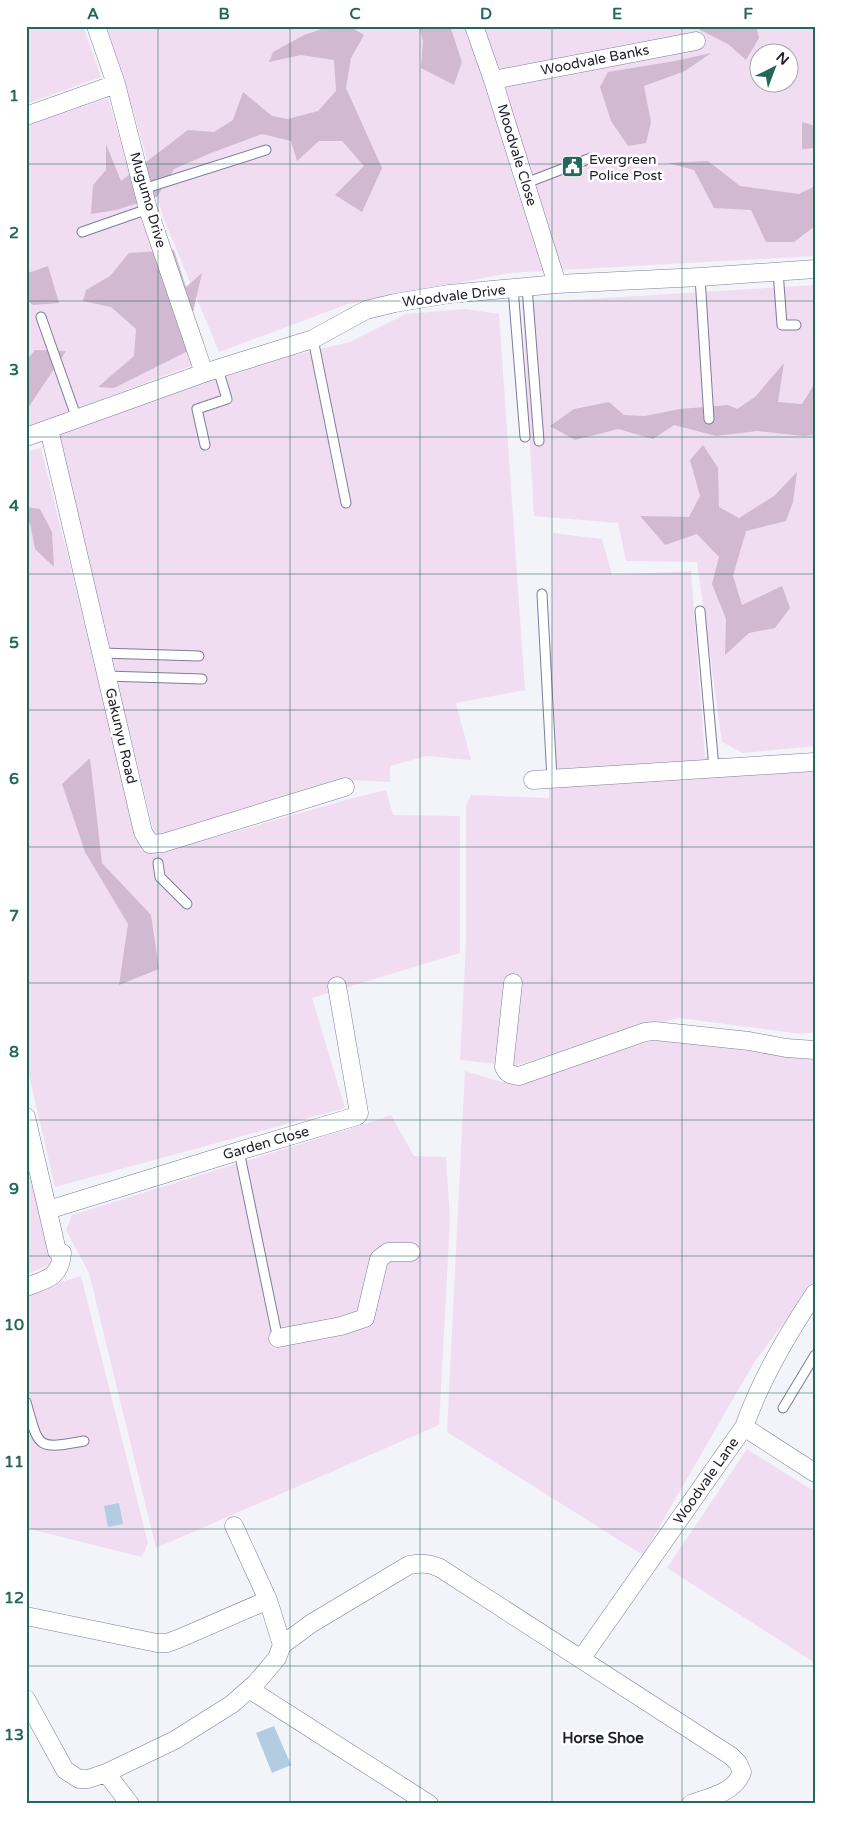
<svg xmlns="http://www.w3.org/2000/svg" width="841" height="1830" font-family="'Varela Round',sans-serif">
  <rect width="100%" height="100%" fill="#f3f3fa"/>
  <path fill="#f1ddf1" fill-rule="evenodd" d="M 26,26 L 83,26 L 101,77 L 26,104 Z
    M 103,26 L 815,26 L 815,256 L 509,273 L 348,304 L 219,352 L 163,217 L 133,110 ZM 758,52 L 788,52 L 788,82 L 758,82 Z
    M 108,98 L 137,199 L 193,365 L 26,428 L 26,126 Z
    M 815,285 L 815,746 L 743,753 L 722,742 L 697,562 L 626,561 L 618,523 L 534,516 L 522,303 Z
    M 465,309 L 499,314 L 525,690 L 456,703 L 471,760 L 426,756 L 390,766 L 390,782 L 349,780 L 155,836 L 56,435 L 253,365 L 350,342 L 406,314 Z
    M 41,448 L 141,851 L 177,848 L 346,800 L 386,790 L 393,815 L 460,816 L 460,953 L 312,998 L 345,1108 L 55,1187 L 26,1062 L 26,452 Z
    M 553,533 L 602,539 L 612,575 L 691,571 L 705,757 L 762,759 L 815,755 L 815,1032 L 802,1034 L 679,1018 L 596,1040 L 514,1066 L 460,1060 L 466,944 L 466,806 L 471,795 L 549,798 Z
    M 654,1040 L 805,1057 L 815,1056 L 815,1282 L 755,1361 L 643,1555 L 447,1432 L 465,1071 L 509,1084 Z
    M 391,1115 L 414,1156 L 446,1157 L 450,1220 L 439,1425 L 156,1548 L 89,1273 L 66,1230 L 72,1215 L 368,1123 Z
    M 26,1157 L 51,1264 L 26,1275 Z
    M 81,1276 L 148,1543 L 142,1557 L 26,1528 L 26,1293 Z
    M 747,1449 L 815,1492 L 815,1663 L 667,1568 Z"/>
  <path fill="#d1b9d1" d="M 331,26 L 349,26 L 364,35 L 351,58 L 346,88 L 382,168 L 362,212 L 335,195 L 364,166 L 342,141 L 319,141 L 297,161 L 291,141 L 262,134 L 211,153 L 174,169 L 157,197 L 116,210 L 91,214 L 93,185 L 106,170 L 106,144 L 121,181 L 188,130 L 214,132 L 233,120 L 243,92 L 272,116 L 288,119 L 318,111 L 336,91 L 334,60 L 301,55 L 269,62 L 273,52 L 304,35 Z
    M 419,26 L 450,26 L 462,62 L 454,85 L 421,68 L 423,41 Z
    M 696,26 L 756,26 L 759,38 L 746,60 L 728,44 L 700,30 Z
    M 711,53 L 685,71 L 644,86 L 651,122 L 646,143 L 628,146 L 611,121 L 600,87 L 608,72 L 675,61 Z
    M 802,122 L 815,126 L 815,148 L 802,149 Z
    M 708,161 L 740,186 L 799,194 L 815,186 L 815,226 L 794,242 L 766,242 L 751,210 L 714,208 L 694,170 L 668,163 Z
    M 174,250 L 186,287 L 202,273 L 193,312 L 204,343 L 114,388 L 98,387 L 134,356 L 136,329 L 111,307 L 83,301 L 86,290 L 110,276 L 129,253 Z
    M 48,266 L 59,303 L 33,305 L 26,300 L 26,271 L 31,272 Z
    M 35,350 L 66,351 L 26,411 L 26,361 Z
    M 784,363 L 778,402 L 802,404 L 815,383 L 815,435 L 803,436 L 757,431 L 716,436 L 674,425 L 653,439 L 618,429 L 575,440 L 550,426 L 574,409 L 609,402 L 624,415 L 645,416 L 680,409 L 728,405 L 737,409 L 755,397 Z
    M 703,445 L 718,468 L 719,507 L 739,518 L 774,496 L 797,472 L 793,502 L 786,521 L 746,531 L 733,576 L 742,605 L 782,586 L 790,608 L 775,628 L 749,633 L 725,655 L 726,619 L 712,584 L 719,557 L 697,534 L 665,545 L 640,516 L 689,517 L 700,496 L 690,460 Z
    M 26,507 L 40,509 L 52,532 L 54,567 L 35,549 L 30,523 L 26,524 Z
    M 90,758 L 102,863 L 151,915 L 159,969 L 119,985 L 128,924 L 85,852 L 62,784 Z"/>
  <path fill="#b2cde2" d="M 119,1503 L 123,1524 L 108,1527 L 104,1506 Z
    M 274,1726 L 291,1765 L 272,1773 L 256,1733 Z"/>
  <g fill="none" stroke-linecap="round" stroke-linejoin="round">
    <defs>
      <path id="service" d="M 526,183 L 591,158
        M 143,189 L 266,150
        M 82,232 L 148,209
        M 778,271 L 782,325 L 796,325
        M 700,277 L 709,419
        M 527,287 L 539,441
        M 513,288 L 525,437
        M 41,317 L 77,419
        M 313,339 L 346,503
        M 205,445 L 197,409 L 227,399 L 218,369
        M 542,594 L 552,779
        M 700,611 L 714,768
        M 101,653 L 199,656
        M 106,676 L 202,679
        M 158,863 L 160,877 L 187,904
        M 239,1151 L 278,1340
        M 26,1402 C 39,1448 36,1450 84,1441
        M 783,1408 L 815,1355"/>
      <path id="minor" d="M 96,26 L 116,84 L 148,209 L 204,373
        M 474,26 L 493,80 L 557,284
        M 493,80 L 696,41
        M 26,116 L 116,84
        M 49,429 L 143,832 L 150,844 L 163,843 L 345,787
        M 26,437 L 204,373 L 313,339 L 366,310 L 395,303 L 449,294 L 557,284 L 700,277 L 815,269
        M 533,780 L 815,762
        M 513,983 L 504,1067 C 507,1074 511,1075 519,1076 L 645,1032 L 655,1031 L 749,1041 L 786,1048 L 815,1050
        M 26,1117 L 57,1251 L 62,1253 C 60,1278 47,1279 26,1287
        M 48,1210 L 239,1151 L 357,1116 L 359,1113 L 337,986
        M 278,1338 L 341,1326 L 365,1318 L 379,1259 L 388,1252 L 411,1252
        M 744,1427 L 815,1473
        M 234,1526 L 268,1600 L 282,1645
        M 26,1616 L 157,1643 L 167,1643 L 178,1639 L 268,1600
        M 581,1659 L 744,1427 C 761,1379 786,1336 815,1293
        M 249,1689 L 429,1804
        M 26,1699 L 65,1770 L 79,1779 L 88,1779 L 106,1773 L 175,1740 L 232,1704 L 256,1683 L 277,1658 L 282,1645 L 312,1623 L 409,1565 C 421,1563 429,1563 440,1568 L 731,1756 L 738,1763 L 742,1772 C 735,1793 709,1797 691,1804
        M 106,1773 L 130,1804"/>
    </defs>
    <use href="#service" stroke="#7c7d9b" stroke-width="11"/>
    <use href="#minor" stroke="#7c7d9b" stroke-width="19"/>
    <use href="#service" stroke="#fff" stroke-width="9"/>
    <use href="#minor" stroke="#fff" stroke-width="18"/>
  </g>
  <path fill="none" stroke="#24685a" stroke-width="1" stroke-opacity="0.55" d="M 158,26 L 158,1804M 290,26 L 290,1804M 420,26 L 420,1804M 552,26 L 552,1804M 682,26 L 682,1804M 26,164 L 815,164M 26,301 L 815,301M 26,437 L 815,437M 26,574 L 815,574M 26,710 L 815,710M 26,847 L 815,847M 26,983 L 815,983M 26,1120 L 815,1120M 26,1256 L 815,1256M 26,1393 L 815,1393M 26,1529 L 815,1529M 26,1666 L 815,1666"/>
  <defs>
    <symbol id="civic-square" viewBox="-11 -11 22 22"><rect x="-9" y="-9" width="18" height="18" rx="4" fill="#24685a" stroke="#fff"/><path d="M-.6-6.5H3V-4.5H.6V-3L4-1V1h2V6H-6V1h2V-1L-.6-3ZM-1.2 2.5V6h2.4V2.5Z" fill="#fff"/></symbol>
  </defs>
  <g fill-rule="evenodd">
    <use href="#civic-square" x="560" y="154" width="25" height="25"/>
  </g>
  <g text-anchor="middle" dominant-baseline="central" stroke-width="5" stroke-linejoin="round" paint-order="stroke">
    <g font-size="14" fill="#21212d" stroke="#fff">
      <text transform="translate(595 60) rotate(-11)">Woodvale Banks</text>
      <text transform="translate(517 155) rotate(73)">Moodvale Close</text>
      <text transform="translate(148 200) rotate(74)">Mugumo Drive</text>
      <text transform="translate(454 296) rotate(-7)">Woodvale Drive</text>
      <text transform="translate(121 736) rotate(77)">Gakunyu Road</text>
      <text transform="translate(266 1143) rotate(-16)">Garden Close</text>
      <text transform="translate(706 1481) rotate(-55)">Woodvale Lane</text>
    </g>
    <g font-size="14" fill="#21212d" stroke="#fff" text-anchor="start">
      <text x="589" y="159">Evergreen<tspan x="589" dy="16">Police Post</tspan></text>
    </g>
    <g font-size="15" font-weight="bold" fill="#21212d" stroke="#fff">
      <text x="603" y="1738">Horse Shoe</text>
    </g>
  </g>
  <rect width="841" height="1830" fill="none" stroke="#ffffff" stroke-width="55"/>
  <g transform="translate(774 68) rotate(42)"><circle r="24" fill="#ffffff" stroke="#a6a6ab"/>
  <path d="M0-4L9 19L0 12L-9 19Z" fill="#24685a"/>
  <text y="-8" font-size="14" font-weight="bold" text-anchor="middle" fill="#21212d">N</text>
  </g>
  <rect x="28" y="28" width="786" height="1774" fill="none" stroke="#24685a" stroke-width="2"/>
  <g font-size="16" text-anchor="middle" font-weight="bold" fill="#24685a">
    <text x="93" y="19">A</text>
    <text x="224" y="19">B</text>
    <text x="355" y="19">C</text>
    <text x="486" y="19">D</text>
    <text x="617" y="19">E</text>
    <text x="748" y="19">F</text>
    <text x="14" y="101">1</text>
    <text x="14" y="238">2</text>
    <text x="14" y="375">3</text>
    <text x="14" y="511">4</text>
    <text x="14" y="648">5</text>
    <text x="14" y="784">6</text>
    <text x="14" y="921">7</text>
    <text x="14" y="1057">8</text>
    <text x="14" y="1194">9</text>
    <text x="14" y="1330">10</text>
    <text x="14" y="1467">11</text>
    <text x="14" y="1603">12</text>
    <text x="14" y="1740">13</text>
  </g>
</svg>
